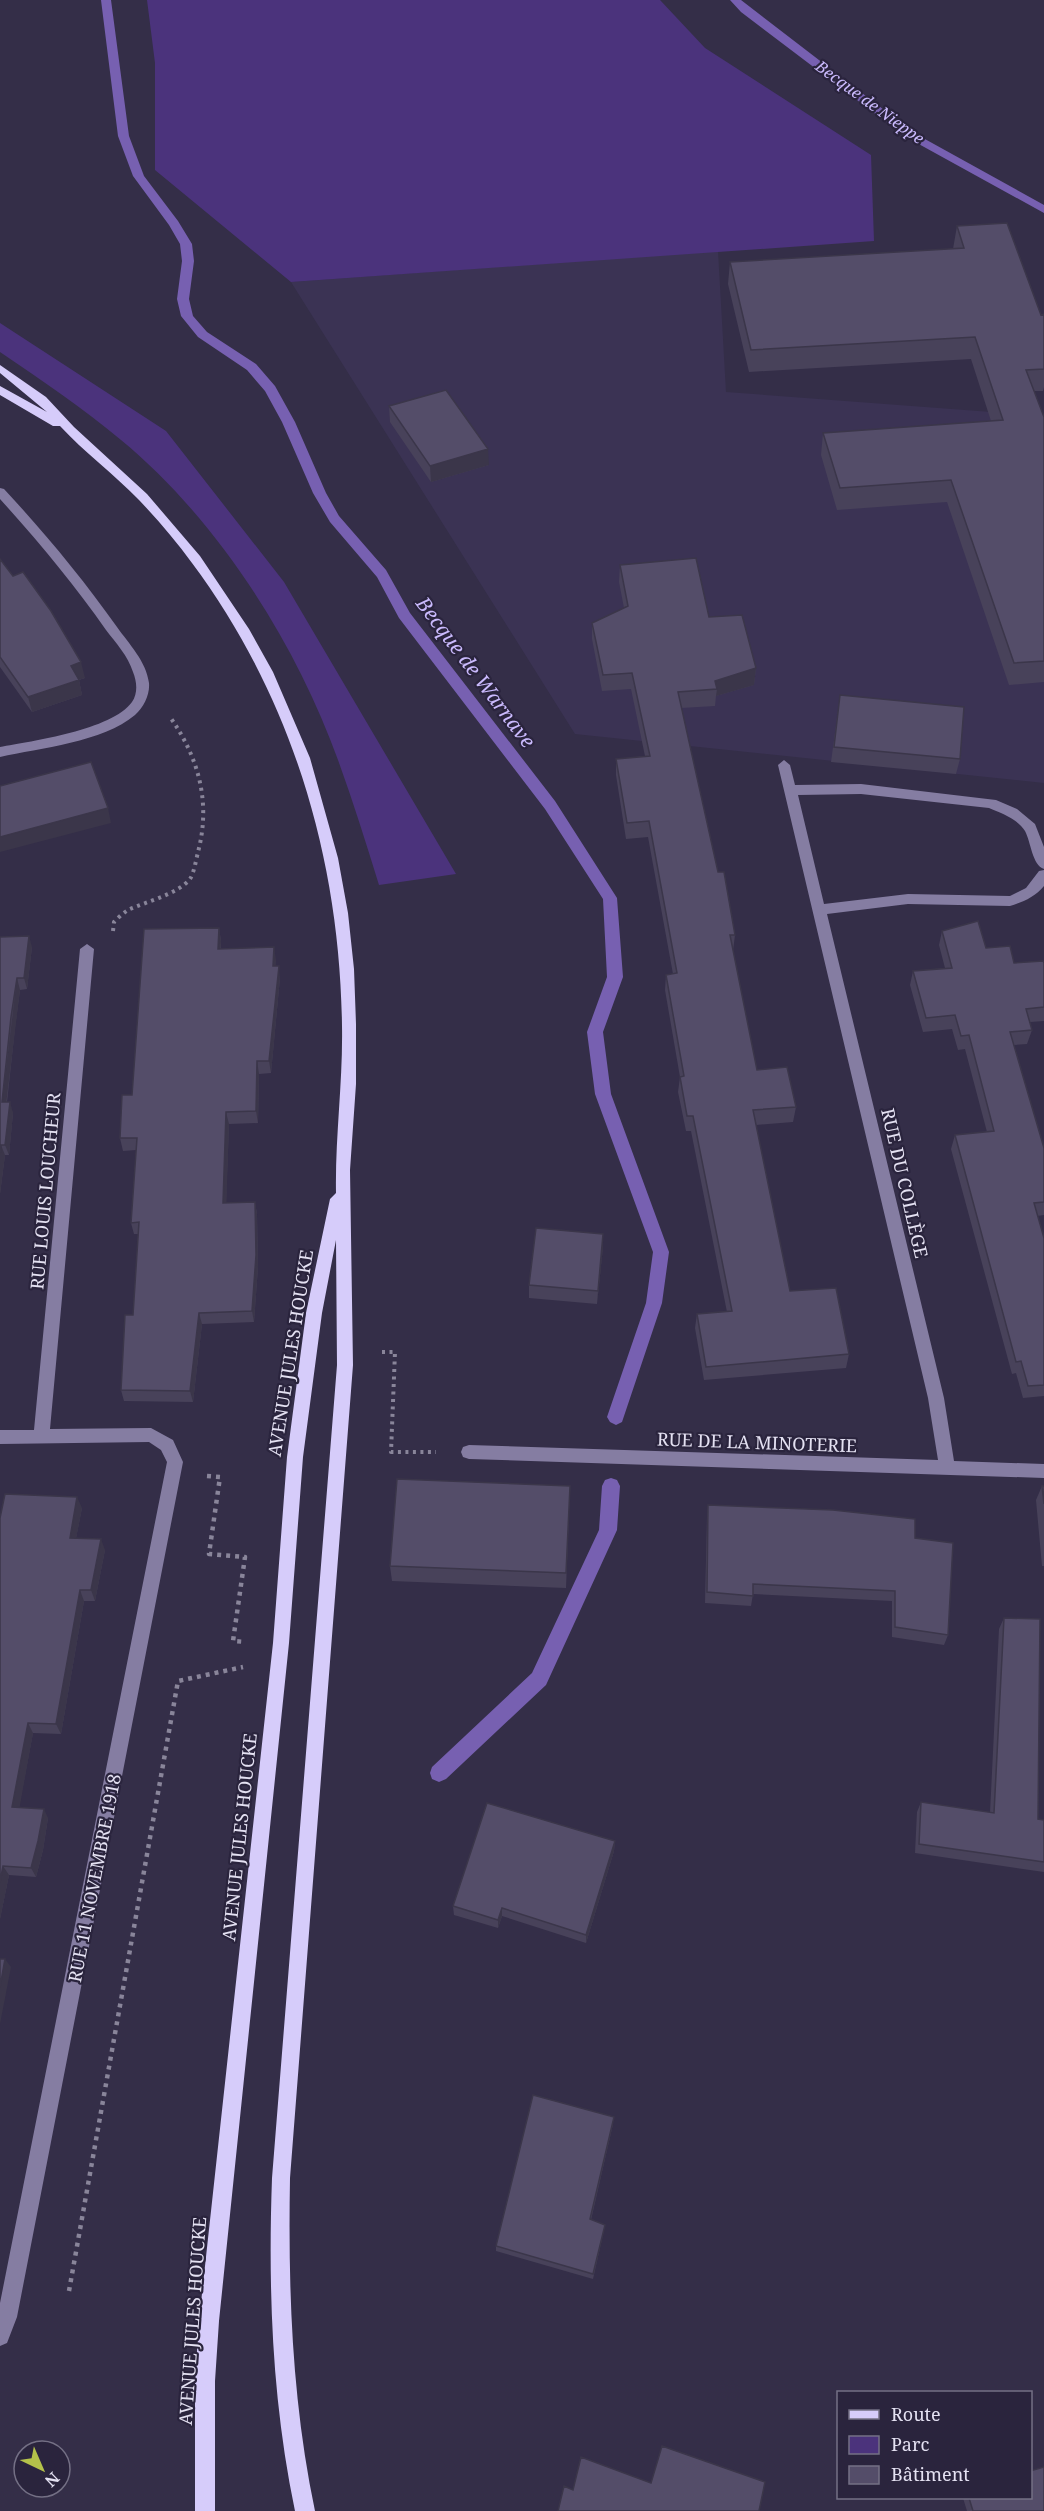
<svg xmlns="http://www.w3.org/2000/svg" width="1044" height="2511" font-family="'Noto Serif',serif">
  <rect width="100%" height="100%" fill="#342e48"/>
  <path fill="#3b3354" d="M 718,251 L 726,392 L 1044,416 L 1044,783 L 575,734 L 291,282 Z"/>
  <path fill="#4b337c" d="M 147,0 L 660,0 L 705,48 L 871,155 L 874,241 L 291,282 L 155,170 L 155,63 Z
    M 0,323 L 166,431 L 284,582 L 456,874 L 379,885 C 366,843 353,801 338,760 C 296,643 217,519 121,440 C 83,408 41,380 0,352 Z"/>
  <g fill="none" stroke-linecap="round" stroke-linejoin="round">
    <path fill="#7760b1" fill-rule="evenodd" d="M 101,0 L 111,0 L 129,136 L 144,176 L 178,221 L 192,244 L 194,261 L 189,299 L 193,316 L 207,332 L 256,364 L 275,386 L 295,422 L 326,493 L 339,516 L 386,570 L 410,613 L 555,801 L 617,898 L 623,977 L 603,1032 L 611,1094 L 669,1252 L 662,1303 L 622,1422 L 616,1425 L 610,1422 L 607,1417 L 646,1303 L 653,1252 L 595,1094 L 587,1032 L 607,977 L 603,899 L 545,809 L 399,618 L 377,577 L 330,522 L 313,493 L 282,422 L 265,391 L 247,370 L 198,337 L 181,316 L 177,299 L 182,261 L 180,244 L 169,225 L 133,176 L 118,136 Z
      M 730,0 L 741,0 L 914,133 L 1044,205 L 1044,213 L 906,137 L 741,12 Z
      M 611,1478 L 617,1480 L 620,1486 L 617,1530 L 546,1685 L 446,1779 L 439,1782 L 432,1779 L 430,1773 L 432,1767 L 532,1673 L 599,1530 L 602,1486 L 605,1480 Z"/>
    <path stroke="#89859a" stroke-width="4" stroke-dasharray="3 4.5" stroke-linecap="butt" d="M 113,931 L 114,922 C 118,918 123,913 128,910 C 145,902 178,894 190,879 C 194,873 196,860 198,852 C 211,803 199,758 170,717
      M 382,1352 L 395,1352 L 391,1452 L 436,1452"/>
    <path stroke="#89859a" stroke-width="4.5" stroke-dasharray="4 5" stroke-linecap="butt" d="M 207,1476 L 220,1477 L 209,1554 L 245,1557 L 233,1641 L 246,1642
      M 69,2291 L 178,1681 L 243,1667"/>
    <path fill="#857da2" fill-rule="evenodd" d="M 0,488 L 4,489 C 45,533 83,579 117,627 C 129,644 146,661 149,683 C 150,694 144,707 135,715 C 103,742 40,748 0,757 L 0,747 C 32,741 112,730 132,702 C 138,693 137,682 133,672 C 128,656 116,643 106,630 C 74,584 38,541 0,499 Z
      M 784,760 L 790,765 L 795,785 L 861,784 L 996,800 L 1017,809 L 1035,824 L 1044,847 L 1044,869 C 1032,865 1031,842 1025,831 C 1018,819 1001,813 989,808 L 861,794 L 798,795 L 824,904 L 908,894 L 1010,896 L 1026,888 L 1039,871 L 1044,870 L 1044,886 C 1035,897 1023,902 1010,906 L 908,904 L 827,914 L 944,1398 L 954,1461 L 1044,1464 L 1044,1478 L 469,1459 L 463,1457 L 461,1452 L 463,1447 L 469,1445 L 938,1460 L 928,1398 L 778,765 Z
      M 87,944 L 94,949 L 50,1429 L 151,1428 L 173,1440 L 183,1462 L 17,2317 L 7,2343 L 0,2346 L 0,2303 L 167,1462 L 161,1450 L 149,1442 L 0,1444 L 0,1430 L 34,1430 L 80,949 Z"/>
    <path fill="#d6ccfa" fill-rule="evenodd" d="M 0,365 L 46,397 L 74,427 L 147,494 L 200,556 L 249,629 L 273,672 L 310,758 L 338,858 L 348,913 L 354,969 L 356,1024 L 356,1084 L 350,1170 L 353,1365 L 290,2178 C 288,2291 292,2401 315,2511 L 295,2511 C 272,2400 268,2291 272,2178 L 337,1365 L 336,1240 L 322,1313 L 303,1457 L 289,1643 L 219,2321 L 215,2381 L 215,2511 L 195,2511 L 195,2381 L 199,2321 L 273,1643 L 287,1457 L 306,1313 L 330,1199 L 336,1193 C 335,1137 343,1082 342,1026 C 340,859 292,697 192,563 C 176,541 158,520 139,500 C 114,474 84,452 60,426 L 53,426 L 0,395 L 0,386 L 47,412 L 0,373 Z"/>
  </g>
  <path fill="#48425a" d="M 957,226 L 1041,315 L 1044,314 L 1044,387 L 1043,391 L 1034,391 L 1044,417 L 1044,682 L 1009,685 L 947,502 L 837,510 L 821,455 L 823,433 L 991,421 L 971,359 L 749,372 L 728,284 L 730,262 L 953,249 Z
    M 389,406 L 489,465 L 431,482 L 390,422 Z
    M 0,559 L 85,678 L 79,680 L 82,695 L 32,712 L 0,667 Z
    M 620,565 L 709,617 L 756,668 L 754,685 L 716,696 L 715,706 L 681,708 L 718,872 L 735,935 L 733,951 L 757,1070 L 796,1107 L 793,1122 L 756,1125 L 790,1291 L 849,1354 L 846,1368 L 704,1380 L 695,1328 L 697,1314 L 727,1312 L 691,1131 L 686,1131 L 678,1092 L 680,1077 L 665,990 L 666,975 L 673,974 L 648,837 L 626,839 L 616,775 L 616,759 L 645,756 L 631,689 L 602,691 L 592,639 L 592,623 L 624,608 L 619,582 Z
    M 840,695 L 960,759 L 956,774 L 831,762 Z
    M 219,928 L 221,941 L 221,949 L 276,960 L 275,966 L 280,978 L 271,1073 L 259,1074 L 258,1123 L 229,1124 L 226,1203 L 255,1202 L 257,1214 L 258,1267 L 254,1322 L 202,1324 L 193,1402 L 124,1401 L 121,1390 L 133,1315 L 138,1234 L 134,1234 L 131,1223 L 136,1150 L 123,1151 L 120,1138 L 132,1095 Z
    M 942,931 L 986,948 L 1014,963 L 1044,963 L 1044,1021 L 1030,1022 L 1032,1030 L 1027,1044 L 1014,1045 L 1044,1148 L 1044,1215 L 1037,1216 L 1044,1238 L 1044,1396 L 1023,1398 L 1016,1373 L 1012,1374 L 951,1149 L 955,1135 L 987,1132 L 965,1049 L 958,1050 L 952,1029 L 923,1032 L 910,985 L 913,971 L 945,968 L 939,945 Z
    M 0,937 L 32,947 L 27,989 L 20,990 L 15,1028 L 7,1102 L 13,1113 L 9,1155 L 5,1155 L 0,1194 Z
    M 603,1247 L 597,1304 L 529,1298 L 529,1285 Z
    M 570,1486 L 566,1588 L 392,1581 L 390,1566 Z
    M 1042,1486 L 1044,1486 L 1044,1566 L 1042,1566 L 1036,1500 Z
    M 708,1505 L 915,1538 L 948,1635 L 944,1645 L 892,1637 L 892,1601 L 753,1594 L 751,1606 L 705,1603 L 707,1516 Z
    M 82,1508 L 76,1538 L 105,1550 L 95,1601 L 84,1601 L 61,1734 L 33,1733 L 19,1807 L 48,1818 L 43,1850 L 36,1877 L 9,1875 L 0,1919 L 0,1518 Z
    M 1004,1618 L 1038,1819 L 1044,1820 L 1044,1872 L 915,1853 L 917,1812 L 921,1802 L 990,1813 L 999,1629 Z
    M 615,1841 L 614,1851 L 586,1943 L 502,1916 L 498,1928 L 454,1915 L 453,1906 Z
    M 613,2124 L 591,2220 L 604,2230 L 593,2279 L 496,2251 L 496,2246 Z
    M 963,2498 L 1030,2498 L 1044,2511 L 967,2511 Z"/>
  <path fill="#3b364a" d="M 488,449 L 489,465 L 431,482 L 430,466 Z
    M 81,662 L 85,678 L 74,681 L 71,666 Z
    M 756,668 L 754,685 L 716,696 L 717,689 L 715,681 Z
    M 79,680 L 82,695 L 32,712 L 28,697 Z
    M 108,808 L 111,823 L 0,852 L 0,837 Z
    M 219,928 L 221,941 L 220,962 L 218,949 Z
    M 29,936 L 32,947 L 27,989 L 24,978 Z
    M 274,947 L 276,960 L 275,978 L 273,966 Z
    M 279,966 L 280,978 L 271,1073 L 269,1061 Z
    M 17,978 L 20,990 L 5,1113 L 2,1102 Z
    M 257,1061 L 259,1074 L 258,1123 L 256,1111 Z
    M 10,1102 L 13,1113 L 9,1155 L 5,1145 Z
    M 226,1112 L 229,1124 L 226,1215 L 223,1203 Z
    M 1,1145 L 5,1155 L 0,1194 L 0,1155 Z
    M 255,1202 L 257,1214 L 258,1267 L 254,1322 L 252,1311 Z
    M 603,1234 L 603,1247 L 597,1304 L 598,1291 Z
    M 199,1313 L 202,1324 L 193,1402 L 190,1391 Z
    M 77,1497 L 82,1508 L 74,1549 L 70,1538 Z
    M 101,1539 L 105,1550 L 95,1601 L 91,1590 Z
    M 80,1590 L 84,1601 L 61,1734 L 56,1724 Z
    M 28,1723 L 33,1733 L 18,1816 L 12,1807 Z
    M 44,1809 L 48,1818 L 43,1850 L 36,1877 L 31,1868 Z
    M 615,1841 L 614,1851 L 586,1943 L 586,1935 Z
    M 3,1866 L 9,1875 L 0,1919 L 0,1882 Z
    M 502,1908 L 502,1916 L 498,1928 L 498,1920 Z
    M 5,1959 L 11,1967 L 0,2024 L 0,1987 Z"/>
  <path fill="#544d69" stroke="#3b364a" stroke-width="1.5" d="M 1007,223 L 1041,315 L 1044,314 L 1044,369 L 1026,370 L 1044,417 L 1044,661 L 1014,663 L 951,480 L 840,488 L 823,433 L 1003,420 L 975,337 L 751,350 L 730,262 L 964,248 L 957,226 Z
    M 446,390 L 488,449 L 430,466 L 389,406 Z
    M 696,558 L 709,617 L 742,615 L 756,668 L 715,681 L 717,689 L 678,692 L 718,872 L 724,872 L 735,935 L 730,935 L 757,1070 L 787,1067 L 796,1107 L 753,1110 L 790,1291 L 836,1288 L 849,1354 L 706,1367 L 697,1314 L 732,1311 L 693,1116 L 687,1116 L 680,1077 L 684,1076 L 666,975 L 677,973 L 649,821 L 627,823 L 616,759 L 650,756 L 632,673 L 603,675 L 592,623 L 628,606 L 620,565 Z
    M 0,559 L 13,576 L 23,572 L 51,611 L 81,662 L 71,666 L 79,680 L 28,697 L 0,657 Z
    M 840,695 L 964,707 L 960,759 L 834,747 Z
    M 91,762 L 108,808 L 0,837 L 0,786 Z
    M 978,921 L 986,948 L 1010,946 L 1014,963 L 1043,961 L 1044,963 L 1044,1007 L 1026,1009 L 1032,1030 L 1010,1032 L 1044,1148 L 1044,1202 L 1034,1203 L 1044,1238 L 1044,1385 L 1028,1386 L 1021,1361 L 1016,1362 L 955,1135 L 994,1131 L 969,1035 L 961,1036 L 955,1015 L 926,1018 L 913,971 L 952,968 L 942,931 Z
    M 219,928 L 218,949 L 274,947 L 273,966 L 279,966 L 269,1061 L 257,1061 L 256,1111 L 226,1112 L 223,1203 L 255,1202 L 256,1255 L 252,1311 L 199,1313 L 190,1391 L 121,1390 L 125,1315 L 133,1315 L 139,1222 L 131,1223 L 137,1138 L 120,1138 L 122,1095 L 132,1095 L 144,929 Z
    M 29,936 L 24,978 L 17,978 L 11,1017 L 2,1102 L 10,1102 L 5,1145 L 1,1145 L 0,1155 L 0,937 Z
    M 536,1228 L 603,1234 L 598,1291 L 529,1285 Z
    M 397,1479 L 570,1486 L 566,1573 L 390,1566 Z
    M 1042,1486 L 1044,1486 L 1044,1504 Z
    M 5,1494 L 77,1497 L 70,1538 L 101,1539 L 91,1590 L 80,1590 L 56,1724 L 28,1723 L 12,1807 L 44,1809 L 38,1841 L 31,1868 L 3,1866 L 0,1882 L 0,1518 Z
    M 708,1505 L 833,1510 L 915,1519 L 915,1538 L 953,1543 L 948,1635 L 895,1627 L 895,1591 L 753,1584 L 753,1596 L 707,1592 Z
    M 1004,1618 L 1040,1619 L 1038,1819 L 1044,1820 L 1044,1862 L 919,1844 L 921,1802 L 994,1813 Z
    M 487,1803 L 615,1841 L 586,1935 L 502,1908 L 498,1920 L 453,1906 Z
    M 0,1959 L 5,1959 L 0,1987 Z
    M 533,2095 L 614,2117 L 590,2219 L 605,2225 L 593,2274 L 496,2246 Z
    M 662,2446 L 765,2482 L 759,2511 L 558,2511 L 564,2486 L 573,2490 L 581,2457 L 651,2483 Z
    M 1044,2467 L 1044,2511 L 973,2511 L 969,2498 L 1030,2498 L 1030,2471 Z"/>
  <g text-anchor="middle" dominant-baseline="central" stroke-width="4.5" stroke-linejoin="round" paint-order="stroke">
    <g font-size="16" font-style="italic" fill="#cabafd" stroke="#2a243d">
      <text transform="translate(870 102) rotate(36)">Becque de Nieppe</text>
    </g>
    <g font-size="18" fill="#e4e1f2" stroke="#2a243d">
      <text transform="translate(905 1183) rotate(77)">RUE DU COLLÈGE</text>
      <text transform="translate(45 1191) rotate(-85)">RUE LOUIS LOUCHEUR</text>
      <text transform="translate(290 1353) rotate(-81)">AVENUE JULES HOUCKE</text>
      <text transform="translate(757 1442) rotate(2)">RUE DE LA MINOTERIE</text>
      <text transform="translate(239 1837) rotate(-84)">AVENUE JULES HOUCKE</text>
      <text transform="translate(94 1878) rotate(-79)">RUE 11 NOVEMBRE 1918</text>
      <text transform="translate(192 2321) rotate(-86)">AVENUE JULES HOUCKE</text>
    </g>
    <g font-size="20" font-style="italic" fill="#cabafd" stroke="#2a243d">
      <text transform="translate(476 672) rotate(53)">Becque de Warnave</text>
    </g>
  </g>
  <rect x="837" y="2391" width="195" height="108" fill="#2a243d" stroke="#747085" stroke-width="1.5"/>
  <rect x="849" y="2410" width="30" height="9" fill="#d6ccfa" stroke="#747085" stroke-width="1.5"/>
  <text x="891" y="2421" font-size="18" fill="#e4e1f2">Route</text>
  <rect x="849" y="2436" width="30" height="18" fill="#4b337c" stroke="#747085" stroke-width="1.5"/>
  <text x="891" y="2451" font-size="18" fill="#e4e1f2">Parc</text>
  <rect x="849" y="2466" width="30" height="18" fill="#544d69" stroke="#747085" stroke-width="1.5"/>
  <text x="891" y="2481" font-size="18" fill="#e4e1f2">Bâtiment</text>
  <g transform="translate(42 2469) rotate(136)"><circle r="28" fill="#2a243d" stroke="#747085" stroke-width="1.5"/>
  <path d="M0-4.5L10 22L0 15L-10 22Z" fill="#b4c24a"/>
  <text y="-9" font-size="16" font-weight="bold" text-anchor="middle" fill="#e4e1f2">N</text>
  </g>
</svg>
